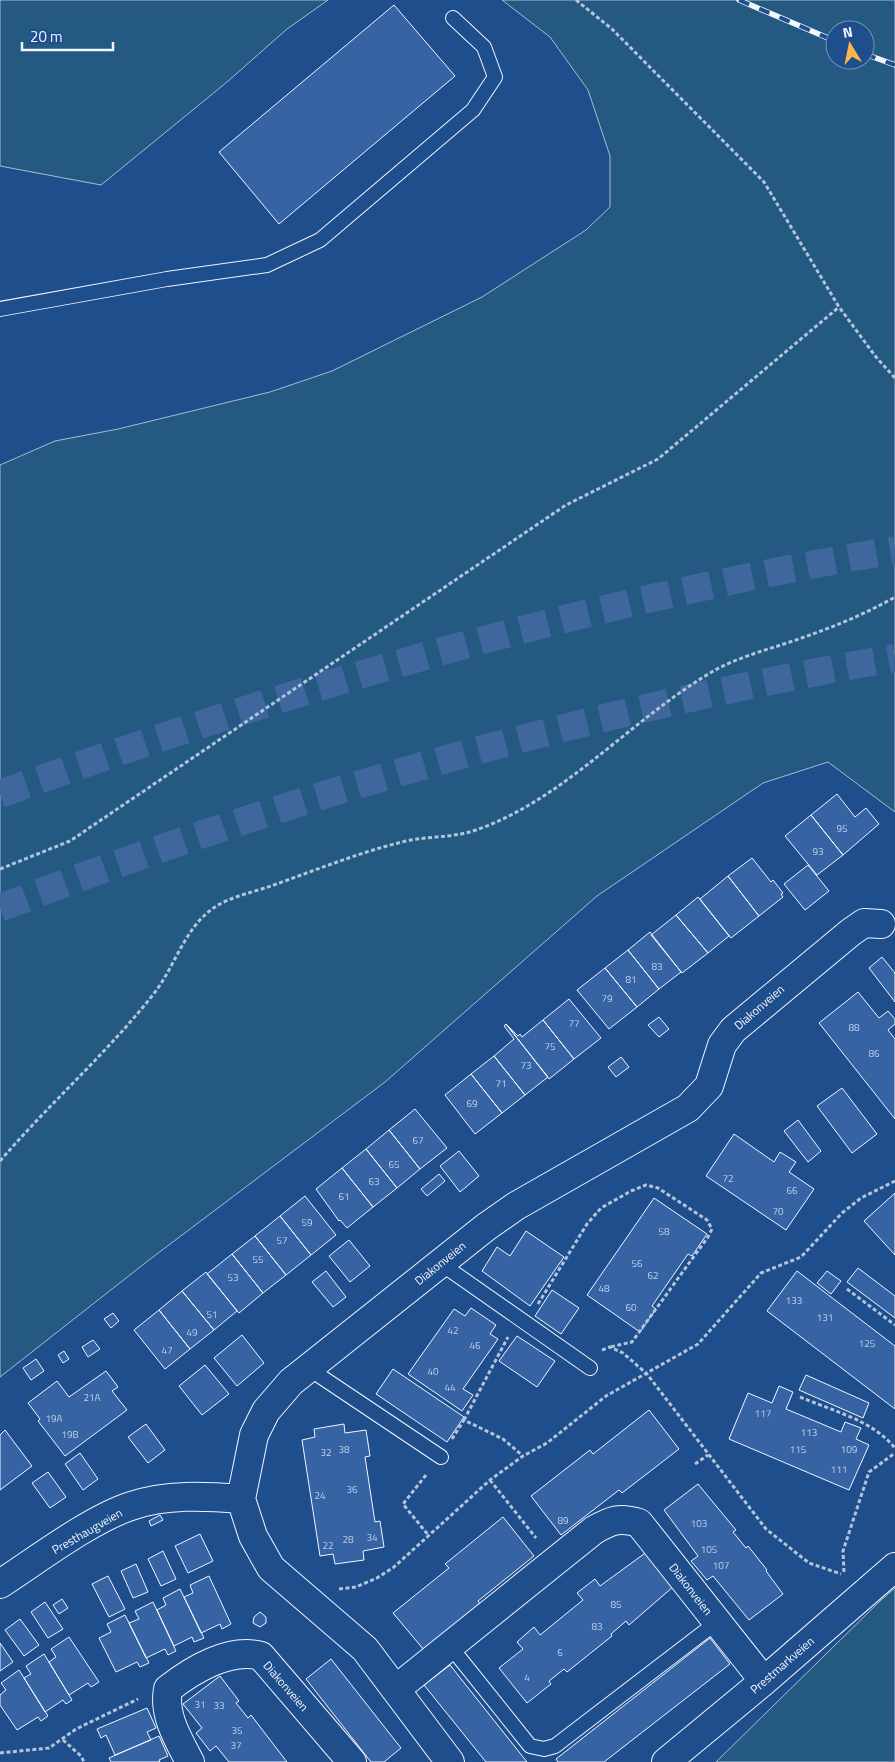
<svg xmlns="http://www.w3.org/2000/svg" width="895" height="1762" font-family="'Titillium Web',sans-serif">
  <rect width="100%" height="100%" fill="#1f4e8c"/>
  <path fill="#245a82" stroke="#a8bbd7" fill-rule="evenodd" d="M 0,0 L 328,0 L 287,29 L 227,82 L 101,185 L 0,166 Z
    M 502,0 L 895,0 L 895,812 L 828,762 L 763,783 L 597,896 L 385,1082 L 149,1260 L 0,1377 L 0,465 L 55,441 L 118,429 L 270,392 L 332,371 L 482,297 L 586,230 L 610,207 L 610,156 L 588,90 L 550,37 ZM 835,30 L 865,30 L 865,60 L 835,60 Z
    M 895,1588 L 895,1762 L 716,1762 L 880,1601 Z"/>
  <path fill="#3563a3" stroke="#f2f6ff" d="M 394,5 L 455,76 L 279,224 L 219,152 Z
    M 837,794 L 855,817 L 866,808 L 879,824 L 843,855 L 811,815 Z
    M 811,815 L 843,855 L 817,875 L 785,836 Z
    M 752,858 L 771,882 L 773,880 L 783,893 L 781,894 L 783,897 L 759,916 L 728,876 Z
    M 808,865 L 829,891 L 805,910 L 784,884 Z
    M 728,876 L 759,916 L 731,938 L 700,899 Z
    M 698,897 L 729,936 L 708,953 L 676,915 Z
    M 676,915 L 708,953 L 682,973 L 651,935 Z
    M 650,932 L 681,972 L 659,989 L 628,950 Z
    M 628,950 L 659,989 L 637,1007 L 605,968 Z
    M 882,957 L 895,973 L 895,1002 L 869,968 Z
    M 605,968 L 637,1007 L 609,1029 L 577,990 Z
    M 858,992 L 879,1018 L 888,1011 L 895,1019 L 895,1024 L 888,1030 L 895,1039 L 895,1119 L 819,1023 Z
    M 569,999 L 601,1038 L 574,1059 L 543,1020 Z
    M 659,1017 L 669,1029 L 659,1037 L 648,1025 Z
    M 543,1020 L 574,1059 L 549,1079 L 506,1024 L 518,1036 L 520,1034 L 522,1037 Z
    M 506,1024 L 548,1077 L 525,1095 L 494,1056 L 514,1039 L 504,1026 Z
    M 494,1056 L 525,1095 L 502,1113 L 471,1074 Z
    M 621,1057 L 629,1067 L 616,1077 L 608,1067 Z
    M 471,1074 L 502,1113 L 475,1134 L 445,1095 Z
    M 842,1088 L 877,1134 L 852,1153 L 817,1106 Z
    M 415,1109 L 447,1148 L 420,1169 L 389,1130 Z
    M 798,1120 L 821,1151 L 808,1162 L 784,1131 Z
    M 389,1130 L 420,1169 L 397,1188 L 366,1149 Z
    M 734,1134 L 774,1162 L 780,1152 L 796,1162 L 789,1172 L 814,1189 L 786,1230 L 706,1176 Z
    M 366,1149 L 397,1188 L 373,1207 L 342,1168 Z
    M 459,1151 L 479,1176 L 460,1192 L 440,1166 Z
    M 342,1168 L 373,1207 L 347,1228 L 340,1220 L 339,1221 L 316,1189 Z
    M 439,1174 L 445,1181 L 427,1196 L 421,1189 Z
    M 895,1193 L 895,1255 L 864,1221 Z
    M 305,1196 L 336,1235 L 311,1255 L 280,1216 Z
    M 654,1198 L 707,1234 L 692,1256 L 688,1254 L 652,1306 L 656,1309 L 640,1332 L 587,1295 Z
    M 280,1216 L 311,1255 L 286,1275 L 255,1236 Z
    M 526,1231 L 564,1257 L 530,1306 L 482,1271 L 497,1247 L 510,1256 Z
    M 255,1236 L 286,1275 L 263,1293 L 232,1254 Z
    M 349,1240 L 370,1266 L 350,1282 L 329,1256 Z
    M 232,1254 L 263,1293 L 239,1313 L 207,1274 Z
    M 858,1268 L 895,1296 L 895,1318 L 847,1282 Z
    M 326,1271 L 346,1297 L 333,1307 L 312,1282 Z
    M 797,1271 L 895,1346 L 895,1409 L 767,1311 Z
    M 827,1271 L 841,1281 L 831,1294 L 817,1283 Z
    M 206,1272 L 237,1311 L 214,1330 L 182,1291 Z
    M 552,1290 L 579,1308 L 561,1334 L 535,1316 Z
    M 182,1291 L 214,1330 L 190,1349 L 159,1310 Z
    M 471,1308 L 496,1325 L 490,1334 L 498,1339 L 463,1389 L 473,1395 L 462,1411 L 408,1374 L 454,1309 L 465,1316 Z
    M 159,1310 L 190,1349 L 165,1369 L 134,1330 Z
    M 113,1313 L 119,1321 L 111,1328 L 104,1319 Z
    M 242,1335 L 264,1363 L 237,1386 L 214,1358 Z
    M 517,1336 L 555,1361 L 537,1387 L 499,1361 Z
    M 93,1340 L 100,1349 L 88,1357 L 82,1347 Z
    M 64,1351 L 69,1359 L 63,1363 L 58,1355 Z
    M 36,1359 L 44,1371 L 31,1380 L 23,1368 Z
    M 205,1365 L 229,1394 L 202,1415 L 179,1386 Z
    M 393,1369 L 464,1417 L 447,1442 L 376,1394 Z
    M 106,1371 L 118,1387 L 112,1391 L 127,1410 L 65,1456 L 38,1421 L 40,1419 L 28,1403 L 57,1381 L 69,1397 Z
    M 806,1375 L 869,1403 L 863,1418 L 799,1390 Z
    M 779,1386 L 793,1392 L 786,1409 L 841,1432 L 845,1422 L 861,1428 L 856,1439 L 869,1445 L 849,1490 L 729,1439 L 748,1393 L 772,1403 Z
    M 649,1410 L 679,1449 L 622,1493 L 619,1490 L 561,1535 L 531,1496 L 590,1450 L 593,1454 Z
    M 146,1424 L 165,1450 L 148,1463 L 128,1437 Z
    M 344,1424 L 345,1433 L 366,1430 L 370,1456 L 365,1457 L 375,1522 L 380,1521 L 384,1547 L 363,1551 L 364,1560 L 335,1564 L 333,1554 L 320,1556 L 302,1440 L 315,1437 L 314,1429 Z
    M 5,1430 L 32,1466 L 0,1490 L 0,1435 Z
    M 80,1453 L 98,1479 L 83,1490 L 65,1464 Z
    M 48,1472 L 66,1497 L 50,1508 L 32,1483 Z
    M 698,1484 L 736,1530 L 733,1532 L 746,1548 L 748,1546 L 767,1570 L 766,1571 L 783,1594 L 749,1620 L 713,1576 L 707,1580 L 691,1561 L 698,1556 L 664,1510 Z
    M 160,1515 L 163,1520 L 151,1526 L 149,1521 Z
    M 503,1517 L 534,1556 L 478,1601 L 481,1605 L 424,1650 L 393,1613 L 449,1568 L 445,1564 Z
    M 200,1534 L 213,1561 L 188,1573 L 175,1546 Z
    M 163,1551 L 176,1579 L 161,1586 L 148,1559 Z
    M 648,1551 L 674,1586 L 629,1625 L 626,1621 L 611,1634 L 612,1636 L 567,1672 L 564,1669 L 549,1681 L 551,1684 L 527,1703 L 499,1668 L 523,1649 L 517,1642 L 534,1627 L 540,1635 L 583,1600 L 577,1593 L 595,1579 L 600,1586 Z
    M 136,1564 L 148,1592 L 133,1598 L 121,1571 Z
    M 108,1576 L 125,1609 L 109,1617 L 92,1584 Z
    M 209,1576 L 231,1624 L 222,1629 L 220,1624 L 201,1633 L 184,1597 L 193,1593 L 190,1585 Z
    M 180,1589 L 204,1638 L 194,1642 L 192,1637 L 174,1646 L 157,1610 L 166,1605 L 163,1598 Z
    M 62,1599 L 68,1608 L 59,1614 L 53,1605 Z
    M 45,1602 L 63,1629 L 48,1638 L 31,1612 Z
    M 153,1602 L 176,1651 L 168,1655 L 165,1649 L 146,1658 L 129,1623 L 139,1619 L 135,1611 Z
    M 260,1612 L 266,1617 L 266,1623 L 260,1627 L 253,1623 L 254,1617 Z
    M 125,1615 L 149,1663 L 140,1667 L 137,1662 L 116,1672 L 99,1638 L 111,1632 L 107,1624 Z
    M 20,1619 L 39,1645 L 24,1656 L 5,1630 Z
    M 69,1637 L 99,1682 L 91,1687 L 88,1683 L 69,1695 L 49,1662 L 56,1657 L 51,1649 Z
    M 710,1638 L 730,1664 L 604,1762 L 558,1762 L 556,1759 Z
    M 0,1643 L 13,1662 L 0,1671 Z
    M 44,1654 L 72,1700 L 66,1704 L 63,1700 L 45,1712 L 24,1678 L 31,1674 L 26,1666 Z
    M 331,1659 L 401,1748 L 384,1762 L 371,1762 L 306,1679 Z
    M 450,1665 L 527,1762 L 486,1762 L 424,1685 Z
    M 19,1670 L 48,1716 L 41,1721 L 38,1717 L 17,1730 L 0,1705 L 0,1695 L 6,1690 L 1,1683 Z
    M 220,1676 L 239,1701 L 236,1703 L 248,1718 L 251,1715 L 287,1762 L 229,1762 L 216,1746 L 210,1751 L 196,1733 L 202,1728 L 183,1704 Z
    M 147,1708 L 156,1728 L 147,1732 L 151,1740 L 115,1755 L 106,1735 L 101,1738 L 97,1729 Z
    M 159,1736 L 168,1756 L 159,1760 L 160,1762 L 111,1762 L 109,1758 Z"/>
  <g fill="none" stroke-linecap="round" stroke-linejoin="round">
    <path stroke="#3f679d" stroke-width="28" stroke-dasharray="28 14" stroke-linecap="butt" d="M 0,794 C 291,688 589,601 895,550
      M 0,908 C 284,797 595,709 895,658"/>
    <defs>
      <path id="lane" d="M 0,309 L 167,279 L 267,265 L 320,240 L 473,110 L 495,77 L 484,47 L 453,18
        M 440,1263 L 590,1368
        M 308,1368 L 441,1457
        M 450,1646 L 530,1746 L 544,1749 L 555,1746 L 717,1622"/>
      <path id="street" d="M 0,1584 C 37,1560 91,1519 131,1506 C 166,1494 205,1496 241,1499
        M 396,1689 L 594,1530 C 612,1520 619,1517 639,1523 L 764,1681
        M 190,1762 C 178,1739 163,1715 168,1689 C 192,1670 230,1647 261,1656 L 352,1762
        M 450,1762 L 365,1649 L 271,1568 L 253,1536 L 241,1499 L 254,1435 L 266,1411 L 291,1382 L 486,1227 L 516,1206 L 688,1108 L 709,1086 L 722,1045 L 733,1030 L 851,932 L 864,923 L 881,924
        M 666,1762 L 764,1681 L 895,1567"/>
    </defs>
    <use href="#lane" stroke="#f2f6ff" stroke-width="16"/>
    <use href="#street" stroke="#f2f6ff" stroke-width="30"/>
    <path stroke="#b3c4dc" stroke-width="3" stroke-dasharray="4 2.5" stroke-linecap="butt" d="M 576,0 L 612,29 L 764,182 L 839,307 L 876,357 L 895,378
      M 0,869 L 70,841 L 566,505 L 658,459 L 839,307
      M 0,1161 C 49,1104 105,1055 152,996 C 175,968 184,927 215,907 C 230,897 253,892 271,886 C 316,870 360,852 406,841 C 430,836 452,838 476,830 C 566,799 635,715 717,669 C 738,658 762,651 784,644 C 823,631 860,617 895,597
      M 847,1289 L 895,1325
      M 538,1304 L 587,1224 L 601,1208 L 631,1191 L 646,1185 L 658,1188 L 707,1220 L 712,1229 L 708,1237 L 632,1342 L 610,1347
      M 602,1350 L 610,1347 L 623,1353 L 647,1374 L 766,1529 L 809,1563 L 841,1574
      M 800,1397 C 833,1411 872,1420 895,1448
      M 464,1420 L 508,1337
      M 452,1439 L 464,1420 L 503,1439 L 523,1456
      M 695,1464 L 708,1455
      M 426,1475 L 403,1504 L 429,1536
      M 490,1480 L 536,1538
      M 844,1572 L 843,1551 L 869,1472 L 895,1453
      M 339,1589 L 356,1587 L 377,1578 L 394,1567 L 490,1480 L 523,1456 L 547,1443 L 606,1396 L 698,1344 L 761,1273 L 801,1257 L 842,1213 L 861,1198 L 895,1181
      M 63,1740 L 81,1756 L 84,1762
      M 0,1753 L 49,1748 L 76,1729 L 138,1699"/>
    <use href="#lane" stroke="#1f4e8c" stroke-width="14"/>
    <use href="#street" stroke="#1f4e8c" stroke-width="28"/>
    <defs>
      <path id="rail" d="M 739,0 L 835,41
        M 865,54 L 895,65"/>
    </defs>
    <use href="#rail" stroke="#f2f6ff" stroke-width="5.5"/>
    <use href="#rail" stroke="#1f4e8c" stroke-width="4" stroke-dasharray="11" stroke-linecap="butt"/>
  </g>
  <g text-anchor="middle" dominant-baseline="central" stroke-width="4" stroke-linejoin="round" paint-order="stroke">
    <g font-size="10" fill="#c3d1e8">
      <text x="842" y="828">95</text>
      <text x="818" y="851">93</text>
      <text x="657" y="966">83</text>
      <text x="631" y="979">81</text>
      <text x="607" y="998">79</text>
      <text x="574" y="1023">77</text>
      <text x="854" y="1027">88</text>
      <text x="550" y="1046">75</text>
      <text x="874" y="1053">86</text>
      <text x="526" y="1065">73</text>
      <text x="501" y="1083">71</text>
      <text x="472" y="1103">69</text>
      <text x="418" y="1140">67</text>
      <text x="394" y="1164">65</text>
      <text x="728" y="1178">72</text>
      <text x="374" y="1181">63</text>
      <text x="792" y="1190">66</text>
      <text x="344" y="1196">61</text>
      <text x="778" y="1211">70</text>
      <text x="307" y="1222">59</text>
      <text x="664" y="1231">58</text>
      <text x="282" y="1240">57</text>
      <text x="258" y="1259">55</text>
      <text x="637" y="1263">56</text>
      <text x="653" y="1275">62</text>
      <text x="233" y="1277">53</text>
      <text x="604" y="1288">48</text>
      <text x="794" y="1300">133</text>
      <text x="631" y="1307">60</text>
      <text x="212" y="1314">51</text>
      <text x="825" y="1317">131</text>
      <text x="453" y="1330">42</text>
      <text x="192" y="1332">49</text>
      <text x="867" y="1343">125</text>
      <text x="475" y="1345">46</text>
      <text x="167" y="1350">47</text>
      <text x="433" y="1371">40</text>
      <text x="450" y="1387">44</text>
      <text x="92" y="1397">21A</text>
      <text x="763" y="1413">117</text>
      <text x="54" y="1418">19A</text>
      <text x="809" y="1432">113</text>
      <text x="70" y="1434">19B</text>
      <text x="344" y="1449">38</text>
      <text x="798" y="1449">115</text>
      <text x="849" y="1449">109</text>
      <text x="326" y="1452">32</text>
      <text x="839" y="1469">111</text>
      <text x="352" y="1489">36</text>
      <text x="320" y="1495">24</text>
      <text x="563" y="1520">89</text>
      <text x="699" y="1523">103</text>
      <text x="372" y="1537">34</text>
      <text x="348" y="1539">28</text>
      <text x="328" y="1545">22</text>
      <text x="709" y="1549">105</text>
      <text x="721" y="1565">107</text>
      <text x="616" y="1604">85</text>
      <text x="597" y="1626">83</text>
      <text x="560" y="1652">6</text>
      <text x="527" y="1677">4</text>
      <text x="200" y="1704">31</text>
      <text x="219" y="1705">33</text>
      <text x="237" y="1730">35</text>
      <text x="236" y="1745">37</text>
    </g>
    <g font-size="12" fill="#f2f6ff" stroke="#1f4e8c">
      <text transform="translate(759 1007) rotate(-41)">Diakonveien</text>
      <text transform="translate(440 1263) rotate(-39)">Diakonveien</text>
      <text transform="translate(87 1531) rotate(-30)">Presthaugveien</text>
      <text transform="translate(691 1589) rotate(52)">Diakonveien</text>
      <text transform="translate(782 1665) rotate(-41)">Prestmarkveien</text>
      <text transform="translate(286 1686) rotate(49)">Diakonveien</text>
    </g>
  </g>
  <g transform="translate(850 45) rotate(350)"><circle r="24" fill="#1f4e8c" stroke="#7391ba"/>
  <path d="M0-4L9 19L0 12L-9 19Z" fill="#ffb74d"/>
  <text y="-8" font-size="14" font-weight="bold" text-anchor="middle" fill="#f2f6ff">N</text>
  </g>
  <path d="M22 42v8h91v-8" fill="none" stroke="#f2f6ff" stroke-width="2.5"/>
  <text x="30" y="42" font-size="15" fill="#f2f6ff" stroke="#1f4e8c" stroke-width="4" paint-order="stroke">20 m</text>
</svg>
